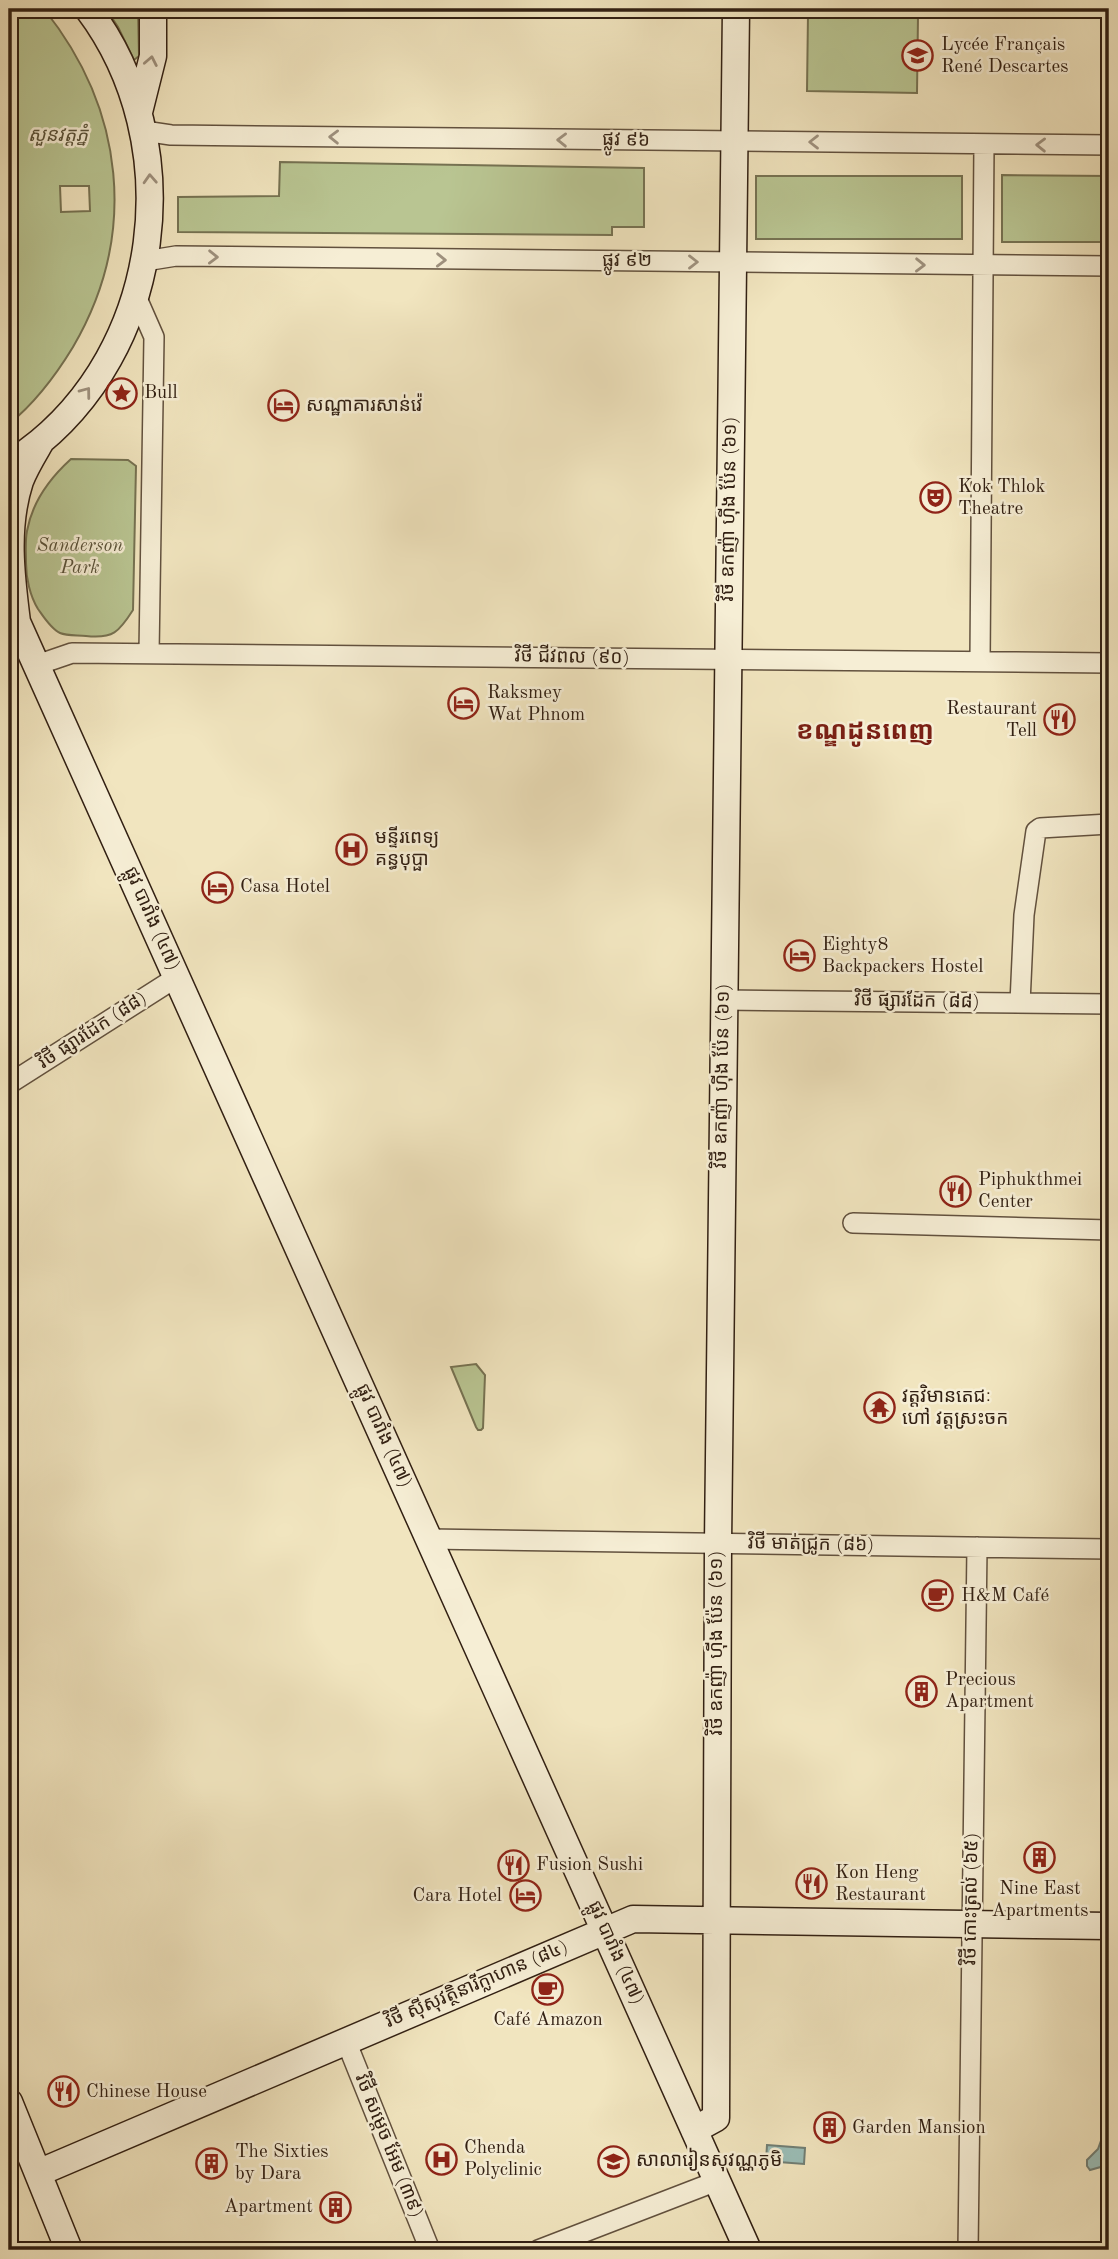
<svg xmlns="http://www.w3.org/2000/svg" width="1118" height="2259" font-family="'Old Standard TT','Noto Sans Khmer',serif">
  <rect width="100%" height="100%" fill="#f1e5bf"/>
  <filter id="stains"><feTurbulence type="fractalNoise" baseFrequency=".00286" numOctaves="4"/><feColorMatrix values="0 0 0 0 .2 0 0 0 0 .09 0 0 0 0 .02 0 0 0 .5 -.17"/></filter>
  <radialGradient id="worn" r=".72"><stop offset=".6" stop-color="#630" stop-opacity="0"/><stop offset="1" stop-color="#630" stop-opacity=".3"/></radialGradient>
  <path fill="#b9c592" stroke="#767252" stroke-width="2" fill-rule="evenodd" d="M 9,9 L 44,9 C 124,109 139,234 73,347 C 56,375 35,403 9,424 ZM 60,186 L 89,186 L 90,211 L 61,212 Z
    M 106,9 L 138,9 L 139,56 L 134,60 L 118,27 Z
    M 808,14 L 918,16 L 917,93 L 807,91 Z
    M 280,162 L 644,168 L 644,227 L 612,227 L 612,235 L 178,232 L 178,197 L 279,196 Z
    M 1002,175 L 1109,176 L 1109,242 L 1002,242 Z
    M 756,176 L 962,176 L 962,239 L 756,239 Z
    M 71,459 L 128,460 L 136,466 L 133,610 C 119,632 113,639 86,636 C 78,635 67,636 60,633 C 51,629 43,616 38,609 C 30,596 26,578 26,563 C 26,553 25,541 27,531 C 32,503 50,478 71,459 Z
    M 476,1364 L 485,1375 L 483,1428 L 481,1430 L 478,1430 L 476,1427 L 451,1367 Z"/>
  <path fill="#9bbeb7" stroke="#717f75" stroke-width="2" d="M 1109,2129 L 1109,2162 L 1104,2166 L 1090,2170 L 1087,2166 L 1087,2160 L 1098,2149 L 1103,2135 Z
    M 767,2145 L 805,2148 L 804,2164 L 766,2161 Z"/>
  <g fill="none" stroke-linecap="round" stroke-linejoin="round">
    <defs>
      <path id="street" d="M 144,131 L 171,135 L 1109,145
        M 145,261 L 176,256 L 1109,266
        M 136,296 L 154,337 L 149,653
        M 980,661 L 984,144
        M 37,665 L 72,653 L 1109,663
        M 724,1000 L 1109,1004
        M 1020,1003 L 1024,915 L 1036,831 L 1040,828 L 1109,824
        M 9,1084 L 177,977
        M 853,1223 L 1109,1230
        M 429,1539 L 1109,1549
        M 346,2041 L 430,2250
        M 538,2250 L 717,2181
        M 968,2250 L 977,1547"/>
      <path id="secondary" d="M 139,112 L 153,56 L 153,9
        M 40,443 C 33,455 25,468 20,481 C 5,527 11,575 17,622 L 748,2250
        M 27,452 C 164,351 189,143 88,9
        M 9,2102 L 69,2250
        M 694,2130 L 716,2118 L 718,1544 L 736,9
        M 38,2173 L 633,1919 L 1109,1926"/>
    </defs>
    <use href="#street" stroke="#62513e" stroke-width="22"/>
    <use href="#secondary" stroke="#322013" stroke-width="29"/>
    <use href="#street" stroke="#f6eed5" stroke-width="19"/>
    <use href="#secondary" stroke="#f6eed5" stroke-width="26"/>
  </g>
  <defs><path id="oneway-chevron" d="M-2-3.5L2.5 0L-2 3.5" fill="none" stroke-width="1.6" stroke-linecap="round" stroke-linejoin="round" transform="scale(1.75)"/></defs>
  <g stroke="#9e917e">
    <use href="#oneway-chevron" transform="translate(151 61) rotate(-79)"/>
    <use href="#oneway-chevron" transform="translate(334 137) rotate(-179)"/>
    <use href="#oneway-chevron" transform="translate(562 140) rotate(-179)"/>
    <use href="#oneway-chevron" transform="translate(814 142) rotate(-180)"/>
    <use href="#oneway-chevron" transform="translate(1041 145) rotate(-179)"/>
    <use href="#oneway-chevron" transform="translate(150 179) rotate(-93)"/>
    <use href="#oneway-chevron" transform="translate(213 257) rotate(1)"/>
    <use href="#oneway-chevron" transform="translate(441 260) rotate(1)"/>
    <use href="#oneway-chevron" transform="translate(693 262)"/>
    <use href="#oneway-chevron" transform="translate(920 265) rotate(1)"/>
    <use href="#oneway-chevron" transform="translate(86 392) rotate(-53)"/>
  </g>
  <defs>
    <symbol id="school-ring" viewBox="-11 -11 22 22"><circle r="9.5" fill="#f6eed5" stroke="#8f2418" stroke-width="1.5"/><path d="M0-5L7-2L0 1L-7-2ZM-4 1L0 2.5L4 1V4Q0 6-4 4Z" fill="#8f2418"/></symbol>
    <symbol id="sight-ring" viewBox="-11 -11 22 22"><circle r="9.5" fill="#f6eed5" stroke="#8f2418" stroke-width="1.5"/><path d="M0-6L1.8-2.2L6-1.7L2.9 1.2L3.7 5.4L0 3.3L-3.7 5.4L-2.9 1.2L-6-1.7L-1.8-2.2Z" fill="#8f2418"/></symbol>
    <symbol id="hotel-ring" viewBox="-11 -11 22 22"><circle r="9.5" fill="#f6eed5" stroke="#8f2418" stroke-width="1.5"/><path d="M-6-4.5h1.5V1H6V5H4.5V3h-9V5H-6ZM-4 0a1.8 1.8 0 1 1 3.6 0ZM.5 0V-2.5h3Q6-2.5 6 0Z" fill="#8f2418"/></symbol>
    <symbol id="theatre-ring" viewBox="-11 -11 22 22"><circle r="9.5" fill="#f6eed5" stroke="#8f2418" stroke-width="1.5"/><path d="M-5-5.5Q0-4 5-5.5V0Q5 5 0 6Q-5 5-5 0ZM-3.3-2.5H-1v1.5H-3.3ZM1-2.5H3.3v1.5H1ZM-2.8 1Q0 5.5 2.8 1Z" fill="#8f2418"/></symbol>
    <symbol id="restaurant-ring" viewBox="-11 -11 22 22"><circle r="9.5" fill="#f6eed5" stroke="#8f2418" stroke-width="1.5"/><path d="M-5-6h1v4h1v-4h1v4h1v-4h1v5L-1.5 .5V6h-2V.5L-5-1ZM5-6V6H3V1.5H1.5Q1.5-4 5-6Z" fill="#8f2418"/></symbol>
    <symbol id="hospital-ring" viewBox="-11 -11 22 22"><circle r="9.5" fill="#f6eed5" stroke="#8f2418" stroke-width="1.5"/><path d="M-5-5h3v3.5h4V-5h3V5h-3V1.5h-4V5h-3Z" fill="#8f2418"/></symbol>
    <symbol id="temple-ring" viewBox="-11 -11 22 22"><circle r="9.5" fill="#f6eed5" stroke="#8f2418" stroke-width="1.5"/><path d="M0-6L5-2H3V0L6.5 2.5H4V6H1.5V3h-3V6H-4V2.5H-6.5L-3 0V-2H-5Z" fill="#8f2418"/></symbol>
    <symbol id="cafe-ring" viewBox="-11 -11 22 22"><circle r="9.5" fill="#f6eed5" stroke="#8f2418" stroke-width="1.5"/><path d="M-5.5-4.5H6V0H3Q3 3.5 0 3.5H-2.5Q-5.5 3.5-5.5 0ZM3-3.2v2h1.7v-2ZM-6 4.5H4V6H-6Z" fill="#8f2418"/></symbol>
    <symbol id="building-ring" viewBox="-11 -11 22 22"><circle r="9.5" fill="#f6eed5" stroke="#8f2418" stroke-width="1.5"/><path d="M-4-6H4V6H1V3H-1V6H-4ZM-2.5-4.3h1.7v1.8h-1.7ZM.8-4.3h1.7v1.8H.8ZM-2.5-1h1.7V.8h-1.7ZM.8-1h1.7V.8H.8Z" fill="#8f2418"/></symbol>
  </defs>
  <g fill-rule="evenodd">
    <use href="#school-ring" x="900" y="38" width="35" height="35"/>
    <use href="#sight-ring" x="104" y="376" width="35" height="35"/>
    <use href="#hotel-ring" x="266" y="388" width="35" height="35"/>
    <use href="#theatre-ring" x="918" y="480" width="35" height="35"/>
    <use href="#hotel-ring" x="446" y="686" width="35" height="35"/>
    <use href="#restaurant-ring" x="1042" y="702" width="35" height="35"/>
    <use href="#hospital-ring" x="334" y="832" width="35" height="35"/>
    <use href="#hotel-ring" x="200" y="870" width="35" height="35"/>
    <use href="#hotel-ring" x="782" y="938" width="35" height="35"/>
    <use href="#restaurant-ring" x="938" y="1174" width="35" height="35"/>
    <use href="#temple-ring" x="862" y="1390" width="35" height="35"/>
    <use href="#cafe-ring" x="920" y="1578" width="35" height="35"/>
    <use href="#building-ring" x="904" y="1674" width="35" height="35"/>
    <use href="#building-ring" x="1022" y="1840" width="35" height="35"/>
    <use href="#restaurant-ring" x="496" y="1848" width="35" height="35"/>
    <use href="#restaurant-ring" x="794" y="1866" width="35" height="35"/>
    <use href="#hotel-ring" x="508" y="1878" width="35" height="35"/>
    <use href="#cafe-ring" x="530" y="1972" width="35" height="35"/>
    <use href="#restaurant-ring" x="46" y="2074" width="35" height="35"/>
    <use href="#building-ring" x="812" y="2110" width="35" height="35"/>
    <use href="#hospital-ring" x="424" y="2142" width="35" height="35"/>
    <use href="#school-ring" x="596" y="2144" width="35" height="35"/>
    <use href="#building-ring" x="194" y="2146" width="35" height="35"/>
    <use href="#building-ring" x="318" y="2190" width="35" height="35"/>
  </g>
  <g text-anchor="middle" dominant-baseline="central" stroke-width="5" stroke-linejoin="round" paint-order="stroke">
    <g font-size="19" fill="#322013" stroke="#f6eed5" text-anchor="start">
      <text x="941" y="45">Lycée Français<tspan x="941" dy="22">René Descartes</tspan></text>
      <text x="144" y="393">Bull</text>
      <text x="306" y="406">សណ្ឋាគារសាន់វ៉េ</text>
      <text x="958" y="487">Kok Thlok<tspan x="958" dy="22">Theatre</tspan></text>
      <text x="487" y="693">Raksmey<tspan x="487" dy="22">Wat Phnom</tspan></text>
      <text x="1037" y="709" text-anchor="end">Restaurant<tspan x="1037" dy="22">Tell</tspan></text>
      <text x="375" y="838">មន្ទីរពេទ្យ<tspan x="375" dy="22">គន្ធបុប្ផា</tspan></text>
      <text x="240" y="887">Casa Hotel</text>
      <text x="822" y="945">Eighty8<tspan x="822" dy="22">Backpackers Hostel</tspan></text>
      <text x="978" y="1180">Piphukthmei<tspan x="978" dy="22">Center</tspan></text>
      <text x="902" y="1397">វត្តវិមានតេជៈ<tspan x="902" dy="22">ហៅ វត្តស្រះចក</tspan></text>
      <text x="961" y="1596">H&amp;M Café</text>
      <text x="945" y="1680">Precious<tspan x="945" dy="22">Apartment</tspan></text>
      <text x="536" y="1865">Fusion Sushi</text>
      <text x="835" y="1873">Kon Heng<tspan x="835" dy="22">Restaurant</tspan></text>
      <text x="1040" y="1889" text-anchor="middle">Nine East<tspan x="1040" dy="22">Apartments</tspan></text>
      <text x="502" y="1896" text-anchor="end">Cara Hotel</text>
      <text x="548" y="2020" text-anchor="middle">Café Amazon</text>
      <text x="86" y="2092">Chinese House</text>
      <text x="852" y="2128">Garden Mansion</text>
      <text x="464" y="2148">Chenda<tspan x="464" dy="22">Polyclinic</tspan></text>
      <text x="235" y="2152">The Sixties<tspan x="235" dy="22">by Dara</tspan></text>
      <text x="636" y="2161">សាលារៀនសុវណ្ណភូមិ</text>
      <text x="313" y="2207" text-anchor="end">Apartment</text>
    </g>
    <g font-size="19" font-style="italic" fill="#5a5239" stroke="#f6eed5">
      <text x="58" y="136">សួនវត្ដភ្នំ</text>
      <text x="80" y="546">Sanderson<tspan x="80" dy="22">Park</tspan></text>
    </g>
    <g font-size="19" fill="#322013" stroke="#f6eed5">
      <text transform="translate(626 141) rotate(1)">ផ្លូវ ៩៦</text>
      <text x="627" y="261">ផ្លូវ ៩២</text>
      <text transform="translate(730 509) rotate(-89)">វិថី ឧកញ៉ា ហ៊ីង ប៉ែន (៦១)</text>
      <text transform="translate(572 658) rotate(1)">វិថី ជីវពល (៩០)</text>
      <text transform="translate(151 919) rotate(66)">ផ្លូវ បារាំង (៤៧)</text>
      <text transform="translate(917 1002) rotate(1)">វិថី ផ្សារដែក (៨៨)</text>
      <text transform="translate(93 1031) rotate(-33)">វិថី ផ្សារដែក (៨៨)</text>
      <text transform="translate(723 1076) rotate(-89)">វិថី ឧកញ៉ា ហ៊ីង ប៉ែន (៦១)</text>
      <text transform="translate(383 1436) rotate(66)">ផ្លូវ បារាំង (៤៧)</text>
      <text transform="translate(811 1545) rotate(1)">វិថី មាត់ជ្រូក (៨៦)</text>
      <text transform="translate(717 1643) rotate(-90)">វិថី ឧកញ៉ា ហ៊ីង ប៉ែន (៦១)</text>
      <text transform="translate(972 1899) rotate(-89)">វិថី កោះត្រល់ (៦៥)</text>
      <text transform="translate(615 1953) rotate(66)">ផ្លូវ បារាំង (៤៧)</text>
      <text transform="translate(477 1985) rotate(-23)">វិថី ស៊ីសុវត្ថិនារីក្លាហាន (៨៤)</text>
      <text transform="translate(388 2146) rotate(68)">វិថី សម្តេច អែម (៣៩)</text>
    </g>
    <g font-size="26" font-weight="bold" fill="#7a1f14" stroke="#f6eed5">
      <text x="865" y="732">ខណ្ឌដូនពេញ</text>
    </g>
  </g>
  <rect width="1118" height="2259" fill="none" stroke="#f1e5bf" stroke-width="35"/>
  <rect x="10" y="10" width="1097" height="2238" fill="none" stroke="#322013" stroke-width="3.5"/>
  <rect x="18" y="18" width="1083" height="2224" fill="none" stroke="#322013" stroke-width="2"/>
  <rect width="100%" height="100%" filter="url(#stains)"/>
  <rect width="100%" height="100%" fill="url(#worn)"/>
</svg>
